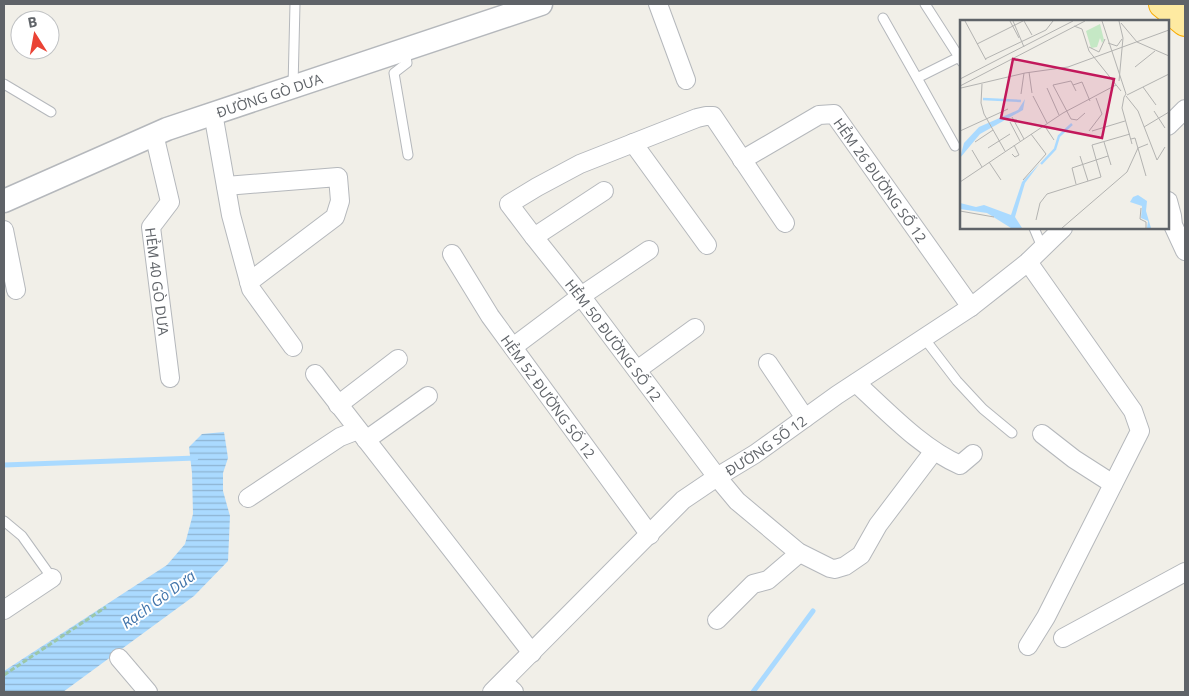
<svg xmlns="http://www.w3.org/2000/svg" width="1189" height="696" font-family="'Open Sans',sans-serif">
  <defs>
    <pattern id="water-rules" width="6" height="5" patternUnits="userSpaceOnUse" patternTransform="scale(1.25)"><rect width="6" height="5" fill="#aadaff"/><path d="M0 2.5h6" fill="none" stroke="#8eb4d2"/></pattern>
  </defs>
  <rect width="100%" height="100%" fill="#f1efe8"/>
  <path fill="url(#water-rules)" d="M 224,432 L 228,458 L 223,473 L 223,491 L 230,516 L 228,561 L 194,596 L 63,692 L 4,692 L 4,671 L 167,565 L 185,544 L 193,514 L 192,473 L 189,447 L 202,434 Z"/>
  <g fill="none" stroke-linecap="round" stroke-linejoin="round">
    <path stroke="#aadaff" stroke-width="5" d="M 4,465 L 196,458
      M 753,692 L 813,611"/>
    <defs>
      <path id="service" d="M 925,4 L 959,57
        M 883,18 L 917,78
        M 405,50 L 407,63 L 394,73 L 408,155
        M 4,84 L 51,112
        M 293,87 L 295,4
        M 955,146 L 917,78 L 959,57 L 962,62
        M 1034,228 L 1042,247
        M 924,338 L 957,381 L 983,409 L 1012,433
        M 4,521 L 22,536 L 52,578"/>
      <g id="minor">
        <path d="M 658,4 L 686,80"/>
        <path d="M 213,113 L 231,215 L 251,289 L 293,347"/>
        <path d="M 1168,126 L 1185,109"/>
        <path id="s1" d="M 154,134 L 170,202 L 151,227 L 170,378"/>
        <path d="M 633,143 L 707,245"/>
        <path id="s2" d="M 742,160 L 819,115 L 834,114 L 971,307"/>
        <path d="M 226,186 L 338,177 L 340,201 L 335,217 L 249,282"/>
        <path d="M 1168,201 L 1172,216 L 1173,225 L 1185,251"/>
        <path id="s3" d="M 785,223 L 713,116 L 706,116 L 697,118 L 580,164 L 537,187 L 509,204 L 534,237 L 581,296 L 717,477 L 737,501 L 798,552 L 830,568 L 835,569 L 845,566 L 861,555 L 878,525 L 934,451"/>
        <path d="M 4,230 L 16,290"/>
        <path d="M 534,237 L 604,191"/>
        <path id="s4" d="M 452,254 L 490,316 L 650,535"/>
        <path d="M 513,347 L 581,296 L 649,250"/>
        <path d="M 768,363 L 805,418"/>
        <path d="M 637,370 L 695,328"/>
        <path d="M 315,374 L 532,653"/>
        <path d="M 856,383 C 887,411 921,448 960,465 L 973,454"/>
        <path d="M 338,405 L 398,359"/>
        <path d="M 1042,434 L 1074,459 L 1113,484"/>
        <path d="M 366,440 L 428,396"/>
        <path d="M 248,498 L 340,437 L 358,430"/>
        <path d="M 4,610 L 52,578"/>
        <path d="M 717,620 L 753,584 L 768,580 L 796,556 L 798,552"/>
        <path d="M 1063,638 L 1185,572"/>
        <path d="M 1028,646 L 1046,617 L 1140,431 L 1133,411 L 1028,262"/>
        <path d="M 119,658 L 148,692"/>
        <path d="M 503,682 L 514,692"/>
        <path id="s5" d="M 492,692 L 683,500 L 717,477 L 755,454 L 837,395 L 971,307 L 1028,262 L 1063,228"/>
      </g>
      <g id="tertiary">
        <path id="s6" d="M 4,201 L 167,129 L 541,4"/>
      </g>
      <path id="trunk" d="M 1163,4 L 1185,22"/>
    </defs>
    <use href="#service" stroke="#b5b8bc" stroke-width="11"/>
    <use href="#minor" stroke="#b5b8bc" stroke-width="20"/>
    <use href="#tertiary" stroke="#b5b8bc" stroke-width="25"/>
    <use href="#trunk" stroke="#f9ab00" stroke-width="30"/>
    <path stroke="#9cc7a9" stroke-width="3" stroke-dasharray="5 2.5" stroke-linecap="butt" d="M 4,675 L 106,607"/>
    <use href="#service" stroke="#fff" stroke-width="9"/>
    <use href="#minor" stroke="#fff" stroke-width="18"/>
    <use href="#tertiary" stroke="#fff" stroke-width="22"/>
    <use href="#trunk" stroke="#feeaa1" stroke-width="28"/>
  </g>
  <g text-anchor="middle" dominant-baseline="central" stroke-width="4" stroke-linejoin="round" paint-order="stroke">
    <g font-size="14" fill="#5f6368" stroke="#fff">
      <text stroke="none"><textPath href="#s6" startOffset="286">ĐƯỜNG GÒ DƯA</textPath></text>
      <text stroke="none"><textPath href="#s2" startOffset="185">HẺM 26 ĐƯỜNG SỐ 12</textPath></text>
      <text stroke="none"><textPath href="#s1" startOffset="156">HẺM 40 GÒ DƯA</textPath></text>
      <text stroke="none"><textPath href="#s3" startOffset="524">HẺM 50 ĐƯỜNG SỐ 12</textPath></text>
      <text stroke="none"><textPath href="#s4" startOffset="172">HẺM 52 ĐƯỜNG SỐ 12</textPath></text>
      <text stroke="none"><textPath href="#s5" startOffset="370">ĐƯỜNG SỐ 12</textPath></text>
    </g>
    <g font-size="15" font-style="italic" fill="#4174aa" stroke="#fff">
      <text transform="translate(158 599) rotate(-36)">Rạch Gò Dưa</text>
    </g>
  </g>
  <g transform="translate(960 20)">
    <rect width="209" height="209" fill="#f1efe8"/>
    <path d="M 140,4 L 144,20 L 142,23 L 140,18 L 137,27 L 131,28 L 126,11 Z" fill="#c5e8c5"/>
    <path d="M 65,79 L 63,90 L 20,114 L 0,138 L 4,123 L 19,107 L 58,90 ZM 80,143 L 65,163 L 55,197 L 62,208 L 51,208 L 27,193 L 0,189 L 0,183 L 16,187 L 24,185 L 51,195 L 62,162 ZM 178,175 L 187,181 L 186,191 L 191,208 L 187,208 L 188,201 L 181,198 L 182,186 L 170,182 L 173,177 Z" fill="#aadaff"/>
    <path fill="none" stroke="#aadaff" stroke-width="2.5" d="M 23,79 L 61,81M 81,144 L 95,129 L 99,116 L 112,104"/>
    <path fill="none" stroke="#b3b3b1" stroke-width="1" d="M 5,1 L 26,40M 50,1 L 59,18M 53,1 L 64,27M 64,1 L 72,15M 142,1 L 166,74 L 164,77M 159,1 L 163,18 L 159,61M 161,3 L 177,22 L 209,36M 114,6 L 122,9 L 129,31 L 161,71M 148,23 L 157,26 L 162,19M 17,24 L 63,1M 129,27 L 139,32 L 145,19M 25,39 L 86,10 L 93,1M 175,47 L 195,31M 69,52 L 72,73M 0,59 L 113,1M 22,64 L 21,83 L 24,94 L 45,131M 113,65 L 122,62 L 130,81M 0,66 L 125,1M 183,67 L 196,85M 1,68 L 65,53 L 108,47 L 209,10M 87,68 L 99,95M 116,71 L 111,61 L 93,65 L 111,99 L 117,100 L 125,93M 61,74 L 64,53M 167,75 L 209,54M 73,76 L 87,103M 166,76 L 178,91 L 197,140 L 205,127M 164,77 L 162,88 L 172,124M 194,91 L 205,108M 52,97 L 64,119M 50,102 L 60,121M 84,105 L 94,120M 184,107 L 209,92M 0,111 L 48,89M 129,111 L 142,94 L 136,78M 132,111 L 165,101M 171,119 L 175,118 L 186,156M 15,122 L 33,110M 144,122 L 151,145M 28,128 L 50,114M 12,130 L 22,147M 52,134 L 55,137 L 59,135 L 54,125M 120,136 L 128,161M 29,142 L 41,160M 63,160 L 86,134 L 71,114M 0,162 L 103,93 L 156,65M 116,164 L 112,148 L 148,136M 181,188 L 180,199 L 186,202 L 186,208M 0,191 L 34,197M 76,200 L 80,183 L 87,174 L 141,157 L 132,125 L 170,114M 102,208 L 167,152 L 178,128 L 188,124"/>
    <path fill="#c2185b" fill-opacity="0.15" stroke="#c2185b" stroke-width="2.5" d="M 53,39 L 154,59 L 142,118 L 41,98 Z"/>
    <rect width="209" height="209" fill="none" stroke="#5f6368" stroke-width="2.5"/>
  </g>
  <rect width="1189" height="696" fill="none" stroke="#5f6368" stroke-width="10"/>
  <g transform="translate(35 35) rotate(349)"><circle r="24" fill="#ffffff" stroke="#bfc1c3"/>
  <path d="M0-4L9 19L0 12L-9 19Z" fill="#ea4335"/>
  <text y="-8" font-size="14" font-weight="bold" text-anchor="middle" fill="#5f6368">B</text>
  </g>
</svg>
